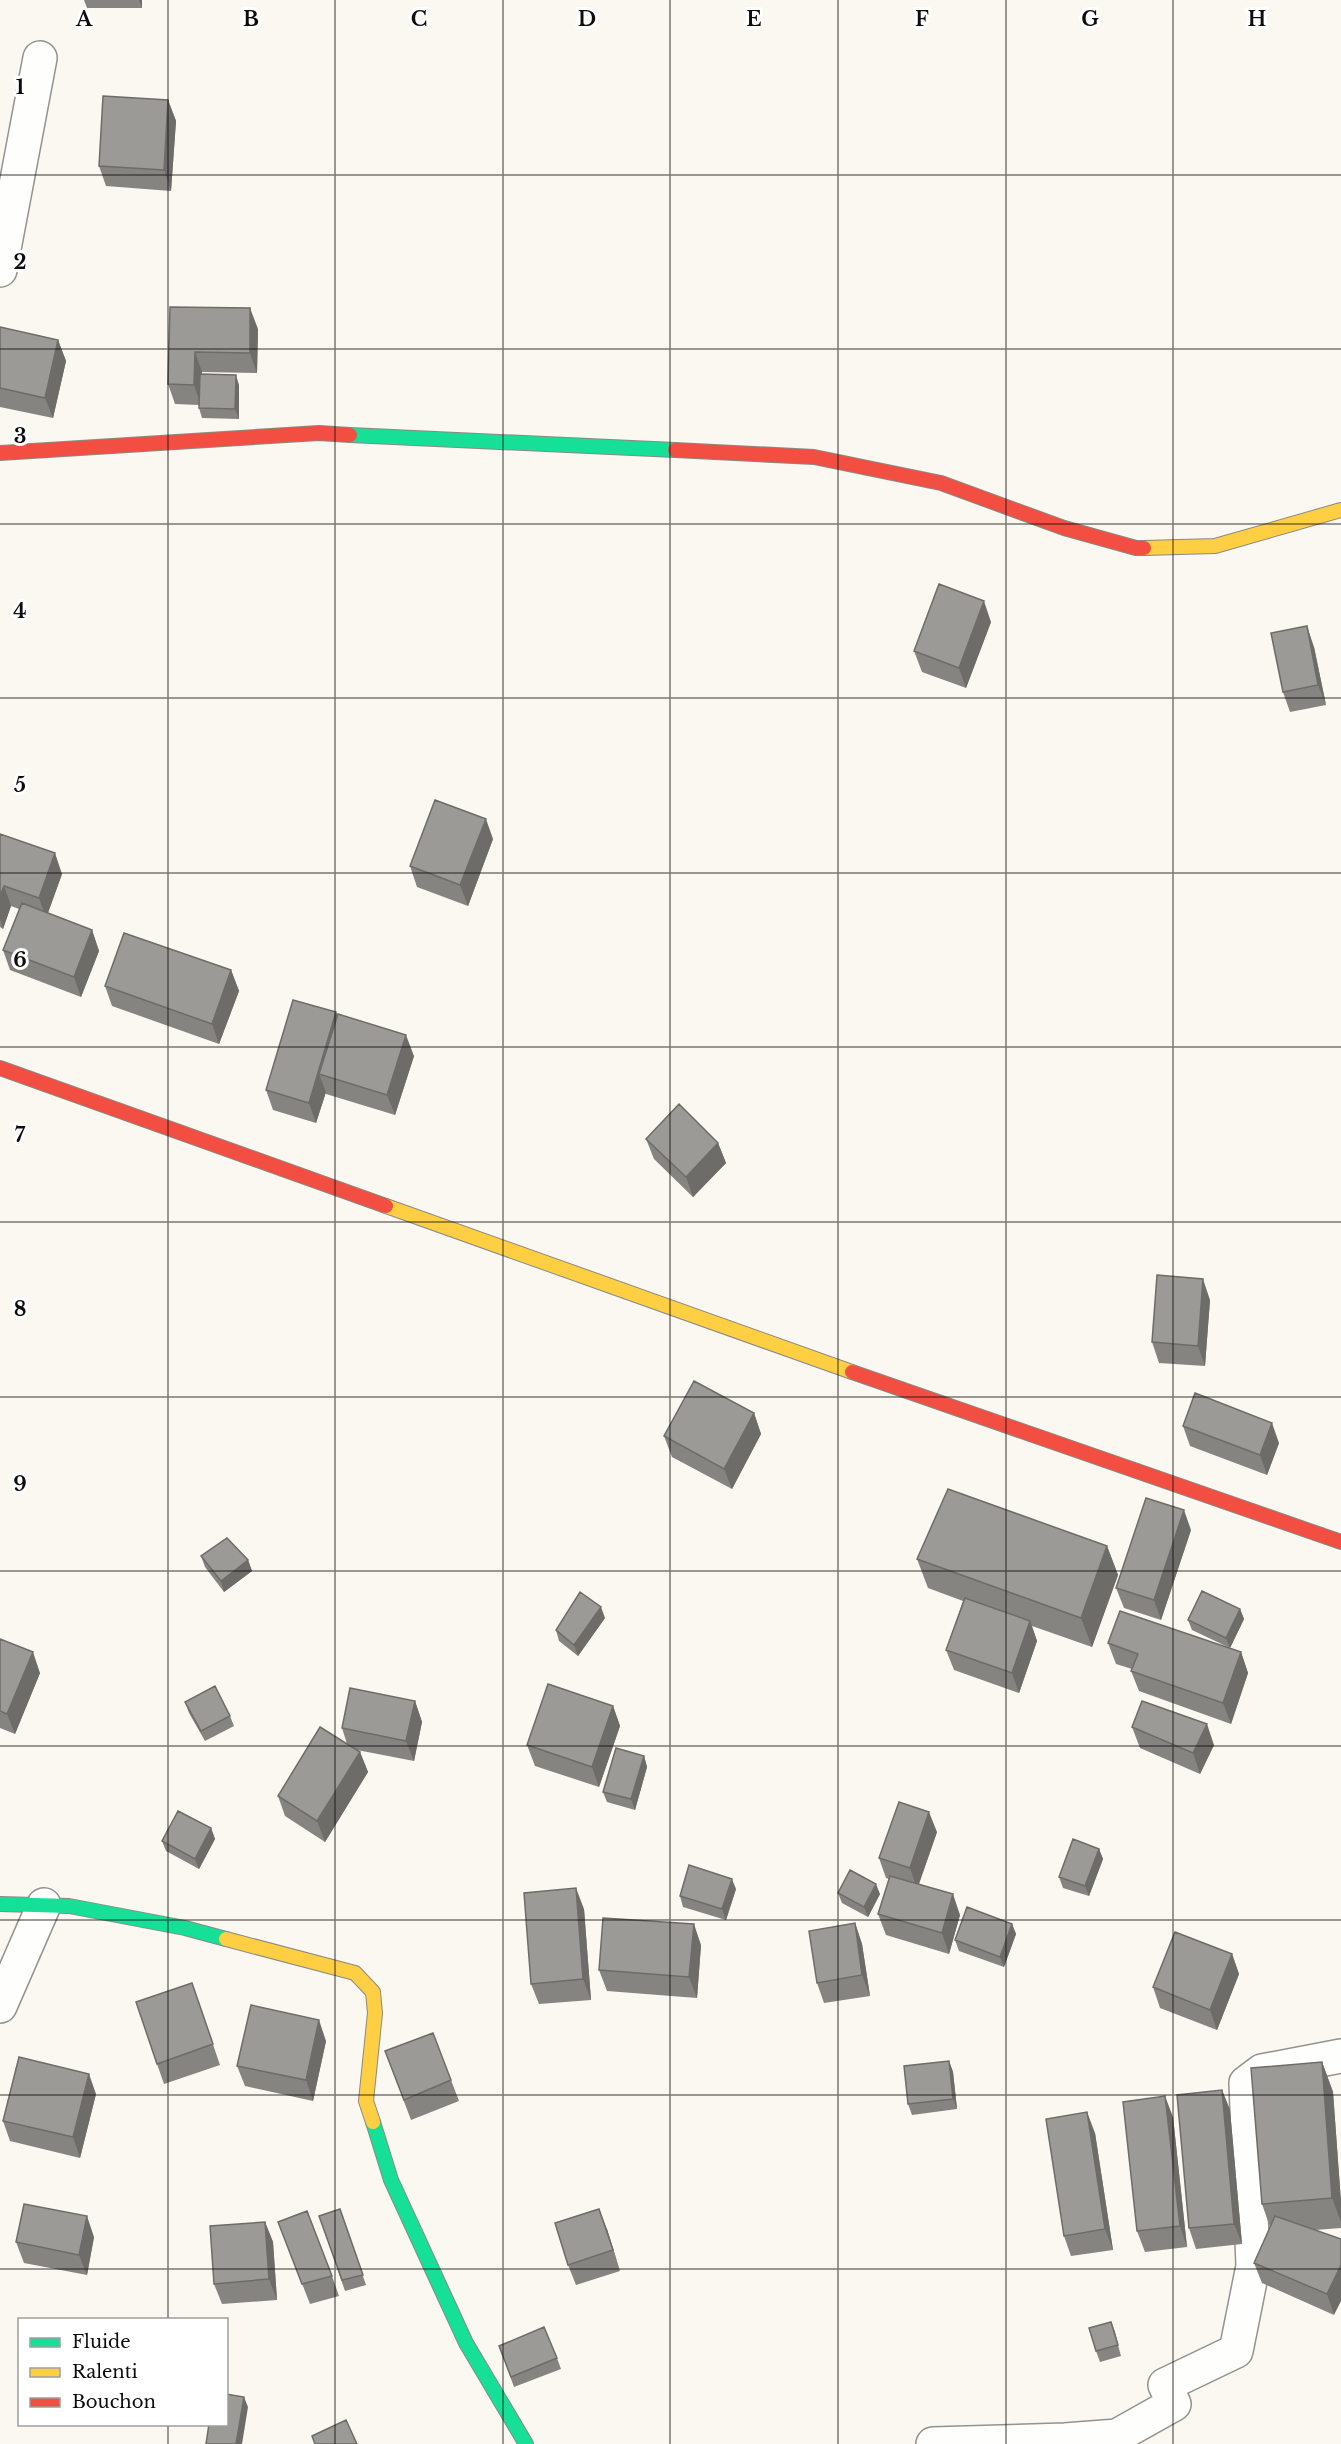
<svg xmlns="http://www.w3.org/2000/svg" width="1341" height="2444" font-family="'Libre Baskerville',serif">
  <rect width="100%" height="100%" fill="#faf8f0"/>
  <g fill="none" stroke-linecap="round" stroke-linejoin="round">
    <defs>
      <path id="street" d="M 0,270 L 40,58
        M 0,2006 L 44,1905
        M 933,2444 L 1065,2440 L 1117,2436 L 1174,2404 L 1165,2385 L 1236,2351 L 1253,2266 L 1246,2083 L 1262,2071 L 1341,2056"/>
      <path id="fast" d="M 350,435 L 675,450
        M 0,1904 L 69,1906 L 185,1928 L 226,1939
        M 373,2122 L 391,2180 L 466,2343 L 526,2444"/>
      <path id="slow" d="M 1144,548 L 1215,546 L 1341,510
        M 386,1206 L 852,1372
        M 226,1939 L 355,1973 L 373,1992 L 375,2013 L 366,2101 L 373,2122"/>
      <path id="jam" d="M 675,450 L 814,457 L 941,483 L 1064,528 L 1136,548 L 1144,548
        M 0,453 L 319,433 L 350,435
        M 0,1068 L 386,1206
        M 852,1372 L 1341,1542"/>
    </defs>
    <use href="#street" stroke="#93928f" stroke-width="36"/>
    <use href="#fast" stroke="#8a8985" stroke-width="16"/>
    <use href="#slow" stroke="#8a8985" stroke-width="16"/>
    <use href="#jam" stroke="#8a8985" stroke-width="16"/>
    <use href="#street" stroke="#fefefd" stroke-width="33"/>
    <use href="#fast" stroke="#16e098" stroke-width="14"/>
    <use href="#slow" stroke="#ffcf43" stroke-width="14"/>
    <use href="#jam" stroke="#f24e42" stroke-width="14"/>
  </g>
  <path fill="#868481" d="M 84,0 L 142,0 L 142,8 L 87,8 Z
    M 168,100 L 176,121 L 171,191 L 106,186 L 99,166 Z
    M 170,307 L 258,329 L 257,373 L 202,372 L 202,374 L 239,385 L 239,419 L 202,418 L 199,408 L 199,405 L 175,404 L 168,384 Z
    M 0,327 L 58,340 L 66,361 L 53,418 L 0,407 Z
    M 991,622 L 966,688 L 922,672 L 914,651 Z
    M 1314,647 L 1326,705 L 1290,712 L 1283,692 Z
    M 0,834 L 62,874 L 48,913 L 92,930 L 99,951 L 81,997 L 10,970 L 3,950 L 19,909 L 11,906 L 3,929 L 0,927 Z
    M 493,839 L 468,906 L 417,887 L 410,866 Z
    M 231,970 L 239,991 L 219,1044 L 112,1006 L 105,986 Z
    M 336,1012 L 338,1016 L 414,1056 L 395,1115 L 326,1094 L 326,1092 L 316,1123 L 273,1110 L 266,1090 Z
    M 646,1139 L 718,1143 L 726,1163 L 693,1197 L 654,1159 Z
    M 1210,1300 L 1205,1366 L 1159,1363 L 1152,1342 Z
    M 754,1413 L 761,1434 L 732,1489 L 672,1457 L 664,1436 Z
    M 1183,1426 L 1279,1443 L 1267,1475 L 1190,1446 Z
    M 1191,1530 L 1161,1620 L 1124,1608 L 1116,1588 Z
    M 1107,1546 L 1118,1575 L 1092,1647 L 1032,1626 L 1037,1641 L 1019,1693 L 954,1670 L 946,1650 L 963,1601 L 928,1588 L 917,1559 Z
    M 201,1556 L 248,1560 L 252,1571 L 224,1592 L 205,1567 Z
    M 1240,1609 L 1244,1619 L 1230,1648 L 1192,1630 L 1188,1620 Z
    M 605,1618 L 578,1656 L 559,1641 L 556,1630 Z
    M 0,1639 L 40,1673 L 15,1734 L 0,1728 Z
    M 1108,1643 L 1241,1652 L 1248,1673 L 1231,1724 L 1139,1691 L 1131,1671 L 1132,1669 L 1116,1664 Z
    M 415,1701 L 422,1722 L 414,1761 L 357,1750 L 360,1752 L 368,1772 L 325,1842 L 285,1816 L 278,1796 L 347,1744 L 342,1728 Z
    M 185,1702 L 230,1716 L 234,1726 L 205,1741 L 189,1713 Z
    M 613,1706 L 620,1726 L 599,1787 L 535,1766 L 527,1745 Z
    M 1132,1727 L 1214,1745 L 1200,1774 L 1140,1748 Z
    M 644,1756 L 647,1767 L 635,1810 L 607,1802 L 603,1792 Z
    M 211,1828 L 215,1839 L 199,1869 L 166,1851 L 162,1841 Z
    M 937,1832 L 919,1884 L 960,1915 L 949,1954 L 886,1935 L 878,1914 L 889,1879 L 886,1878 L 879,1858 Z
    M 1099,1849 L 1103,1859 L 1089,1896 L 1063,1888 L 1059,1877 Z
    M 736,1889 L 726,1920 L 683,1907 L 680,1896 Z
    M 838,1893 L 880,1894 L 868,1917 L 842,1903 Z
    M 584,1909 L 591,2000 L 539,2004 L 531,1984 Z
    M 855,1923 L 862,1944 L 870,1996 L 824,2003 L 817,1983 Z
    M 1012,1924 L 1016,1934 L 1004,1967 L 959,1951 L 955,1940 Z
    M 701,1945 L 697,1998 L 607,1991 L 599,1970 Z
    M 1232,1954 L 1239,1974 L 1217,2030 L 1160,2008 L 1153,1987 Z
    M 199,2003 L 220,2065 L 164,2084 L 157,2064 Z
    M 326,2041 L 313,2101 L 245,2086 L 237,2066 Z
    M 385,2051 L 451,2080 L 459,2101 L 411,2120 Z
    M 949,2061 L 953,2072 L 957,2109 L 912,2115 L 908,2104 Z
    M 1322,2062 L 1333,2092 L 1341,2202 L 1341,2228 L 1315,2230 L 1334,2315 L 1262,2283 L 1254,2263 L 1270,2227 L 1262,2204 Z
    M 1222,2090 L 1230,2110 L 1242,2244 L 1196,2249 L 1189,2228 Z
    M 96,2094 L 80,2158 L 10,2141 L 3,2121 Z
    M 1173,2117 L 1187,2247 L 1145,2252 L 1137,2231 Z
    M 1095,2133 L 1113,2250 L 1071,2256 L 1064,2236 Z
    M 340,2209 L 366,2285 L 345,2291 L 319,2216 Z
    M 265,2222 L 273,2242 L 277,2300 L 222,2304 L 214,2284 Z
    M 278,2222 L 332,2276 L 339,2296 L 310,2304 Z
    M 607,2229 L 620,2271 L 576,2285 L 568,2265 Z
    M 94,2237 L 87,2275 L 24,2263 L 16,2242 Z
    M 1111,2322 L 1121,2356 L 1100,2362 L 1096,2351 Z
    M 499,2346 L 557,2358 L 561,2369 L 514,2387 Z"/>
  <path fill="#6d6c69" d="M 139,0 L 142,0 L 142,8 Z
    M 168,100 L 176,121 L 171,191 L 164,170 Z
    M 250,308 L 258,329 L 257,373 L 250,353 Z
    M 58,340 L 66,361 L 53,418 L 45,398 Z
    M 195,352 L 202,372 L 201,405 L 194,385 Z
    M 236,375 L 239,385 L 239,419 L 235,409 Z
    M 984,601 L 991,622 L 966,688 L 959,668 Z
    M 1307,626 L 1314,647 L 1326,705 L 1318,685 Z
    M 486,819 L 493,839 L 468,906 L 460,885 Z
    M 55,853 L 62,874 L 46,918 L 39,898 Z
    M 4,886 L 11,906 L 3,929 L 0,919 L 0,896 Z
    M 92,930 L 99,951 L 81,997 L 74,977 Z
    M 231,970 L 239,991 L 219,1044 L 212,1024 Z
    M 336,1012 L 344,1032 L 319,1074 L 326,1092 L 316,1123 L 309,1103 Z
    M 406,1035 L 414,1056 L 395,1115 L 387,1095 Z
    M 718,1143 L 726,1163 L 693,1197 L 686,1177 Z
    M 1203,1279 L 1210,1300 L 1205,1366 L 1198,1346 Z
    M 754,1413 L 761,1434 L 732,1489 L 724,1469 Z
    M 1272,1423 L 1279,1443 L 1267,1475 L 1260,1455 Z
    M 1184,1510 L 1191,1530 L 1161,1620 L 1154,1600 Z
    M 1107,1546 L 1118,1575 L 1092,1647 L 1081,1618 Z
    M 248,1560 L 252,1571 L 224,1592 L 221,1581 Z
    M 601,1607 L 605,1618 L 578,1656 L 574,1645 Z
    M 1240,1609 L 1244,1619 L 1230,1648 L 1226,1638 Z
    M 1030,1621 L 1037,1641 L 1019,1693 L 1012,1673 Z
    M 33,1652 L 40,1673 L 15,1734 L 7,1714 Z
    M 1241,1652 L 1248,1673 L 1231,1724 L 1223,1703 Z
    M 415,1701 L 422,1722 L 414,1761 L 406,1741 Z
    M 613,1706 L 620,1726 L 599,1787 L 592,1767 Z
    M 1207,1724 L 1214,1745 L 1200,1774 L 1193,1753 Z
    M 360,1752 L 368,1772 L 325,1842 L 317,1821 Z
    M 644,1756 L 647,1767 L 635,1810 L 631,1799 Z
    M 929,1812 L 937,1832 L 917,1889 L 910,1868 Z
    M 211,1828 L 215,1839 L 199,1869 L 195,1859 Z
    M 1099,1849 L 1103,1859 L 1089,1896 L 1085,1886 Z
    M 732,1879 L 736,1889 L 726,1920 L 722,1909 Z
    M 876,1884 L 880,1894 L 868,1917 L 864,1907 Z
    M 576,1888 L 584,1909 L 591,2000 L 583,1979 Z
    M 953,1894 L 960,1915 L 949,1954 L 942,1933 Z
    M 855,1923 L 862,1944 L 870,1996 L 862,1975 Z
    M 694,1924 L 701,1945 L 697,1998 L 689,1977 Z
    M 1012,1924 L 1016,1934 L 1004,1967 L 1000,1957 Z
    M 1232,1954 L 1239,1974 L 1217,2030 L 1210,2010 Z
    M 319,2020 L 326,2041 L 313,2101 L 306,2080 Z
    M 949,2061 L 953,2072 L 957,2109 L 953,2099 Z
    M 1322,2062 L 1333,2092 L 1341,2202 L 1341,2222 L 1332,2198 Z
    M 89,2074 L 96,2094 L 80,2158 L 73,2137 Z
    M 1222,2090 L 1230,2110 L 1242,2244 L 1234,2224 Z
    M 1165,2096 L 1173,2117 L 1187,2247 L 1180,2226 Z
    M 1087,2112 L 1095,2133 L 1113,2250 L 1105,2229 Z
    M 599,2209 L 607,2229 L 620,2271 L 613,2250 Z
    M 87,2216 L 94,2237 L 87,2275 L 79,2255 Z
    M 265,2222 L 273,2242 L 277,2300 L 269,2279 Z
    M 1341,2265 L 1341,2301 L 1334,2315 L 1327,2294 Z
    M 1111,2322 L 1115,2332 L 1121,2356 L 1118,2345 Z
    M 244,2397 L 248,2407 L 242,2444 L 236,2444 Z"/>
  <path fill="#9c9a96" stroke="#6d6c69" stroke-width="1.5" d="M 103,96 L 168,100 L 164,170 L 99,166 Z
    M 170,307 L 250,308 L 250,353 L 195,352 L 194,385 L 168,384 Z
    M 0,327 L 58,340 L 45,398 L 0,388 Z
    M 200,374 L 236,375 L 235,409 L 199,408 Z
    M 939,584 L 984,601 L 959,668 L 914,651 Z
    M 1307,626 L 1318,685 L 1283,692 L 1271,633 Z
    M 435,800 L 486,819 L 460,885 L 410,866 Z
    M 0,834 L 55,853 L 39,898 L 4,886 L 0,896 Z
    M 22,903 L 92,930 L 74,977 L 3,950 Z
    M 124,933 L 231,970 L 212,1024 L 105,986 Z
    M 293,1000 L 336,1012 L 309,1103 L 266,1090 Z
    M 338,1014 L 406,1035 L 387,1095 L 319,1074 Z
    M 679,1104 L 718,1143 L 686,1177 L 646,1139 Z
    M 1157,1275 L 1203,1279 L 1198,1346 L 1152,1342 Z
    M 694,1381 L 754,1413 L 724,1469 L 664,1436 Z
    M 1195,1393 L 1272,1423 L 1260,1455 L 1183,1426 Z
    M 948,1489 L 1107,1546 L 1081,1618 L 917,1559 Z
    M 1146,1498 L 1184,1510 L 1154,1600 L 1116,1588 Z
    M 227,1538 L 248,1560 L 221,1581 L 201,1556 Z
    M 1202,1591 L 1240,1609 L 1226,1638 L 1188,1620 Z
    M 580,1592 L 601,1607 L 574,1645 L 556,1630 Z
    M 965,1598 L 1030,1621 L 1012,1673 L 946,1650 Z
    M 1120,1611 L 1241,1652 L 1223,1703 L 1131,1671 L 1138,1654 L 1108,1643 Z
    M 0,1639 L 33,1652 L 7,1714 L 0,1711 Z
    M 548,1684 L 613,1706 L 592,1767 L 527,1745 Z
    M 215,1686 L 230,1716 L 201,1731 L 185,1702 Z
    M 350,1688 L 415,1701 L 406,1741 L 342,1728 Z
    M 1142,1701 L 1207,1724 L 1193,1753 L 1132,1727 Z
    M 320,1727 L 360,1752 L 317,1821 L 278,1796 Z
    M 616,1748 L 644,1756 L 631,1799 L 603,1792 Z
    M 899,1802 L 929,1812 L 910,1868 L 879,1858 Z
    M 178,1811 L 211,1828 L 195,1859 L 162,1841 Z
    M 1073,1839 L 1099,1849 L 1085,1886 L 1059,1877 Z
    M 689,1865 L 732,1879 L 722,1909 L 680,1896 Z
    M 850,1870 L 876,1884 L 864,1907 L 838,1893 Z
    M 890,1876 L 953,1894 L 942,1933 L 878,1914 Z
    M 576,1888 L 583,1979 L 531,1984 L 524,1893 Z
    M 967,1907 L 1012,1924 L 1000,1957 L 955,1940 Z
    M 603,1918 L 694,1924 L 689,1977 L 599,1970 Z
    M 855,1923 L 862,1975 L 817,1983 L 809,1931 Z
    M 1175,1932 L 1232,1954 L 1210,2010 L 1153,1987 Z
    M 192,1983 L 213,2044 L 157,2064 L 136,2002 Z
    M 251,2005 L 319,2020 L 306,2080 L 237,2066 Z
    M 433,2033 L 451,2080 L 404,2100 L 385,2051 Z
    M 19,2057 L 89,2074 L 73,2137 L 3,2121 Z
    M 949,2061 L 953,2099 L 908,2104 L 904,2066 Z
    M 1322,2062 L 1332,2198 L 1262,2204 L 1251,2068 Z
    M 1222,2090 L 1234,2224 L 1189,2228 L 1177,2095 Z
    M 1165,2096 L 1180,2226 L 1137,2231 L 1123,2102 Z
    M 1087,2112 L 1105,2229 L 1064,2236 L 1046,2119 Z
    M 24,2204 L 87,2216 L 79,2255 L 16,2242 Z
    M 340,2209 L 363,2275 L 342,2280 L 319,2216 Z
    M 599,2209 L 613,2250 L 568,2265 L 555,2223 Z
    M 307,2211 L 332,2276 L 302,2284 L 278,2222 Z
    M 1275,2216 L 1341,2239 L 1341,2265 L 1327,2294 L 1254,2263 Z
    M 265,2222 L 269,2279 L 214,2284 L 210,2226 Z
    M 1111,2322 L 1118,2345 L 1096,2351 L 1089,2328 Z
    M 544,2327 L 557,2358 L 511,2377 L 499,2346 Z
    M 226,2394 L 244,2397 L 236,2444 L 206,2444 L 209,2424 L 226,2424 Z
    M 346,2420 L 357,2444 L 315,2444 L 312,2436 Z"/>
  <path fill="none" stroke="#0c0c0c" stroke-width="1.5" stroke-opacity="0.55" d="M 168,0 L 168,2320M 335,0 L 335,2444M 503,0 L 503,2444M 670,0 L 670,2444M 838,0 L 838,2444M 1006,0 L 1006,2444M 1173,0 L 1173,2444M 0,175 L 1341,175M 0,349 L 1341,349M 0,524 L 1341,524M 0,698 L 1341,698M 0,873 L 1341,873M 0,1047 L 1341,1047M 0,1222 L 1341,1222M 0,1397 L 1341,1397M 0,1571 L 1341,1571M 0,1746 L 1341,1746M 0,1920 L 1341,1920M 0,2095 L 1341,2095M 0,2269 L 1341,2269M 168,2424 L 168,2444"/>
  <g font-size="20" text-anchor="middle" font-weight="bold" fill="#0c0c0c" stroke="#fff" stroke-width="6" stroke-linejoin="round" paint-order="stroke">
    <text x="84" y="26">A</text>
    <text x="251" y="26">B</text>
    <text x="419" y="26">C</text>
    <text x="587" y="26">D</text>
    <text x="754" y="26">E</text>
    <text x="922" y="26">F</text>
    <text x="1090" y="26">G</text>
    <text x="1257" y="26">H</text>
    <text x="20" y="94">1</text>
    <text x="20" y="269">2</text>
    <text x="20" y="443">3</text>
    <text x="20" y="618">4</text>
    <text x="20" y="792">5</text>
    <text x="20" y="967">6</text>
    <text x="20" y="1142">7</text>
    <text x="20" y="1316">8</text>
    <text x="20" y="1491">9</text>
  </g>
  <rect x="18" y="2318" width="210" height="108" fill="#ffffff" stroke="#9e9e9e" stroke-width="1.5"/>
  <rect x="30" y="2338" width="30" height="9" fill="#16e098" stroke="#9e9e9e" stroke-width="1.5"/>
  <text x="72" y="2348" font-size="18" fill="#0c0c0c">Fluide</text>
  <rect x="30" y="2368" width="30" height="9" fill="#ffcf43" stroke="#9e9e9e" stroke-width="1.5"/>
  <text x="72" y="2378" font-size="18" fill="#0c0c0c">Ralenti</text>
  <rect x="30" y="2398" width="30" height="9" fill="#f24e42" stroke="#9e9e9e" stroke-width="1.5"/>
  <text x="72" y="2408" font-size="18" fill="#0c0c0c">Bouchon</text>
</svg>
